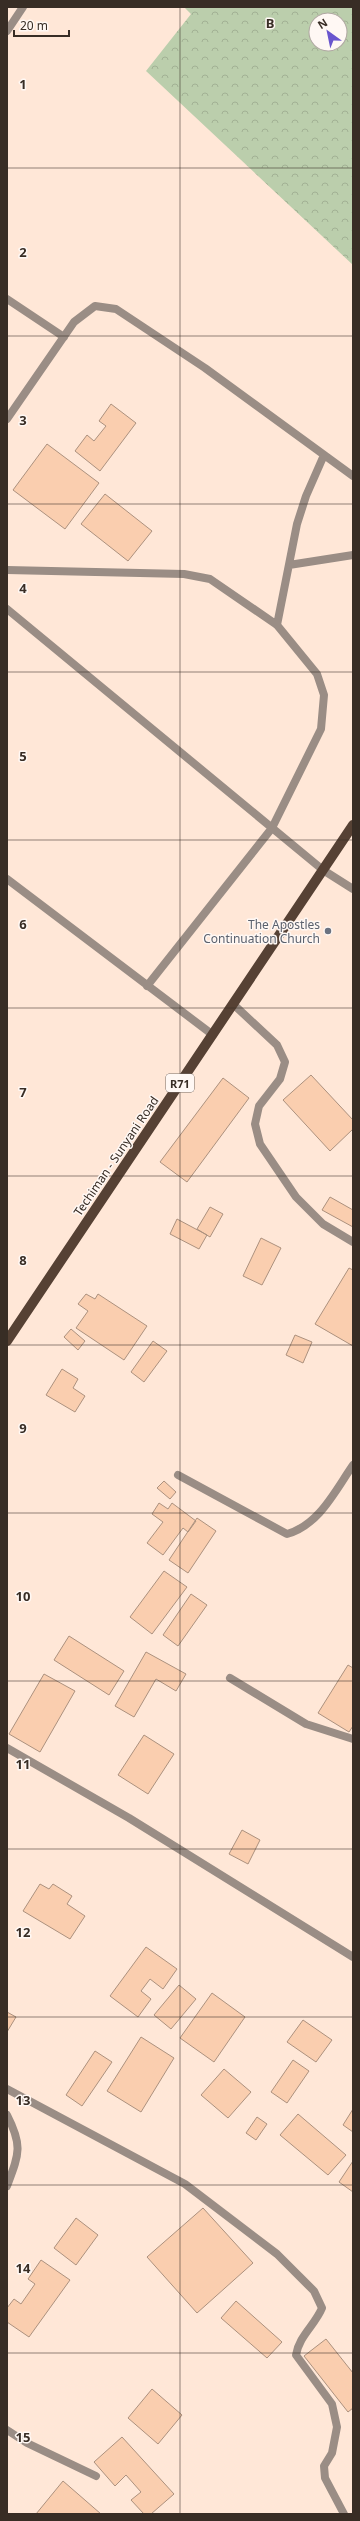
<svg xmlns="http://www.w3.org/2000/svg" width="360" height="2521" font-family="'Noto Sans',sans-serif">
  <defs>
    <pattern id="forest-crowns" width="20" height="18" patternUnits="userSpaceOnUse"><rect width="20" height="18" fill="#bbceac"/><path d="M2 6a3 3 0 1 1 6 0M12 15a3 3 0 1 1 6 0" fill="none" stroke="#a2b194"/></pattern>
  </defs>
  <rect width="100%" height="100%" fill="#ffe7d7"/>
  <path fill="url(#forest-crowns)" fill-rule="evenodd" d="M 184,7 L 353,7 L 353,265 L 146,71 L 191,14 ZM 316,20 L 340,20 L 340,44 L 316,44 Z"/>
  <path fill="#faceaf" stroke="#ac917e" d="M 111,404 L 136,423 L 100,471 L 75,451 L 87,435 L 94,441 L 106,426 L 99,421 Z
    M 47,444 L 99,483 L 65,529 L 13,490 Z
    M 105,494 L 152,531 L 128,561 L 81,524 Z
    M 311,1075 L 353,1120 L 353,1129 L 330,1151 L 283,1100 Z
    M 223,1078 L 249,1098 L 187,1182 L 160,1162 Z
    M 330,1197 L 353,1210 L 353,1227 L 322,1210 Z
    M 210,1207 L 223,1214 L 210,1237 L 197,1229 Z
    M 177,1219 L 207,1235 L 199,1249 L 170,1234 Z
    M 261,1238 L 281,1248 L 262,1285 L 243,1276 Z
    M 349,1268 L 353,1270 L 353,1346 L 315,1324 Z
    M 86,1294 L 95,1299 L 98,1294 L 147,1326 L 124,1360 L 76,1328 L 88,1311 L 78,1304 Z
    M 71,1329 L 85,1341 L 78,1350 L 64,1337 Z
    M 295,1335 L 312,1342 L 303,1363 L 286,1355 Z
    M 153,1341 L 167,1351 L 144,1382 L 131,1372 Z
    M 62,1369 L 78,1379 L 73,1388 L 85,1396 L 75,1412 L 46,1395 Z
    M 164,1481 L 176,1492 L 170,1499 L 157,1488 Z
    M 159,1503 L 168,1509 L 172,1503 L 196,1521 L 188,1532 L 183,1528 L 163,1555 L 147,1543 L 163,1522 L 152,1514 Z
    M 197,1518 L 216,1531 L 188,1573 L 169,1560 Z
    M 164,1571 L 187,1587 L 152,1634 L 130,1617 Z
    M 191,1594 L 207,1605 L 178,1646 L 163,1635 Z
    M 69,1636 L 124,1671 L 109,1695 L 54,1660 Z
    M 146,1652 L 186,1674 L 176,1691 L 156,1679 L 134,1717 L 115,1706 Z
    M 348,1665 L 353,1668 L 353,1726 L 349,1732 L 318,1713 Z
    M 44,1674 L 75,1691 L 40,1752 L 9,1734 Z
    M 144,1735 L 174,1754 L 148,1794 L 118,1775 Z
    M 242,1830 L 260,1840 L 248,1864 L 229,1854 Z
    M 40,1884 L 49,1889 L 53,1884 L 72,1896 L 67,1904 L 85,1916 L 70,1939 L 23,1911 Z
    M 146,1947 L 177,1969 L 163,1989 L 150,1979 L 141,1991 L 151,1999 L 138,2017 L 110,1996 Z
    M 179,1985 L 196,1999 L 171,2029 L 154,2015 Z
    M 212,1993 L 245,2017 L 214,2062 L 180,2038 Z
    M 7,2012 L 16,2017 L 7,2032 Z
    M 303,2020 L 332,2040 L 316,2062 L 287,2042 Z
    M 141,2037 L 174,2058 L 141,2112 L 107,2091 Z
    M 95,2051 L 112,2062 L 82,2106 L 66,2095 Z
    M 293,2060 L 309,2071 L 287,2103 L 271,2092 Z
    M 224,2069 L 251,2092 L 228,2118 L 201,2095 Z
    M 353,2109 L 353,2132 L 343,2125 Z
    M 298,2114 L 346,2155 L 328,2175 L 280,2135 Z
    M 257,2117 L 267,2124 L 256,2140 L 246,2133 Z
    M 353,2161 L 353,2192 L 339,2182 Z
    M 203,2208 L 253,2263 L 197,2313 L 147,2257 Z
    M 76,2218 L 98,2235 L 76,2265 L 54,2248 Z
    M 41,2260 L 70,2280 L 29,2337 L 7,2322 L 7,2308 L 14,2299 L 21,2304 L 35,2284 L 28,2279 Z
    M 236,2301 L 282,2342 L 267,2358 L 221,2318 Z
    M 326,2339 L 353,2373 L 353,2408 L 348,2412 L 304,2356 Z
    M 152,2389 L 182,2415 L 158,2444 L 128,2418 Z
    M 122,2437 L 174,2494 L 151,2514 L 144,2514 L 131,2500 L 141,2492 L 126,2475 L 115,2486 L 94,2462 Z
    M 63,2481 L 101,2514 L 36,2514 Z"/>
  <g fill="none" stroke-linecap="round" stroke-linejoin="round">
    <path stroke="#9a8d85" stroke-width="8" d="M 7,31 L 23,7
      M 7,299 L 64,337
      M 7,419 L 74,322 L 95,306 L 116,309 L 205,368 L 353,476
      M 289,565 L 353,555
      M 7,570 L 184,574 L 210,579 L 277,625 L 317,674 L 324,695 L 321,729 L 272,828 L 147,986
      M 7,609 L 323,870 L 353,889
      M 277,625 L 297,524 L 306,496 L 324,455
      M 7,879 L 213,1035
      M 233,1004 L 277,1045 L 285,1062 L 280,1079 L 259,1106 L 255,1124 L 260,1144 L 296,1197 L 323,1224 L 353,1242
      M 178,1475 L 287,1534 C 319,1525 335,1491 353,1465
      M 230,1678 L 306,1724 L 353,1739
      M 7,1748 L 129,1818 L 353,1957
      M 7,2089 L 185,2184 L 277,2254 L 314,2291 L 322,2308 C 315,2325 299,2336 296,2355 L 332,2404 L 337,2427 L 332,2453 L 324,2466 L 325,2478 L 344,2514
      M 7,2115 C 23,2146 19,2154 7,2186
      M 7,2430 L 27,2443 L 96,2476"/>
    <path stroke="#564134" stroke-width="10" d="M 7,1341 L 353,825"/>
  </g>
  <path fill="none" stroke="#382d25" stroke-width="1" stroke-opacity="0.55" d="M 180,7 L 180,2514M 7,168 L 353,168M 7,336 L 353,336M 7,504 L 353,504M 7,672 L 353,672M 7,840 L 353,840M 7,1008 L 353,1008M 7,1176 L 353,1176M 7,1345 L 353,1345M 7,1513 L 353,1513M 7,1681 L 353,1681M 7,1849 L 353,1849M 7,2017 L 353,2017M 7,2185 L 353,2185M 7,2353 L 353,2353"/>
  <circle fill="#6b7280" stroke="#fff8f4" stroke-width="1.5" cx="328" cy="931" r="4"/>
  <g text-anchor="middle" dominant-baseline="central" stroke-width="3" stroke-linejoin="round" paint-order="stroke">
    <rect fill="#fff8f4" stroke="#746a63" stroke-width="1" x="166" y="1074" width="28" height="18" rx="3"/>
    <g font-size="11" font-weight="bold" fill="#382d25">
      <text x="180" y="1083">R71</text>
    </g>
    <g font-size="12" fill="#5b616d" stroke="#fff8f4" text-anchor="end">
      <text x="320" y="924">The Apostles<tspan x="320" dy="14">Continuation Church</tspan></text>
    </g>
    <g font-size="12" fill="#382d25" stroke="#fff8f4">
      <text transform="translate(116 1156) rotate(-56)">Techiman - Sunyani Road</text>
    </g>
  </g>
  <g font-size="13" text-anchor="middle" font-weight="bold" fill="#382d25" stroke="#fff8f4" stroke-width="3" stroke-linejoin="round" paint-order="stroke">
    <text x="270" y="28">B</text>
    <text x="23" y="89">1</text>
    <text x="23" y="257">2</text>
    <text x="23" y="425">3</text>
    <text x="23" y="593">4</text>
    <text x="23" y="761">5</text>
    <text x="23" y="929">6</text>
    <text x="23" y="1097">7</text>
    <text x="23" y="1265">8</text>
    <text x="23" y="1433">9</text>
    <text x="23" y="1601">10</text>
    <text x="23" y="1769">11</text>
    <text x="23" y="1937">12</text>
    <text x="23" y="2105">13</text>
    <text x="23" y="2273">14</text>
    <text x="23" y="2442">15</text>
  </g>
  <rect width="360" height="2521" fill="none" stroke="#382d25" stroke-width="16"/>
  <g transform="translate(328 32) rotate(327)"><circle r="19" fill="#fff8f4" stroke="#afa7a1"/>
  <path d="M0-3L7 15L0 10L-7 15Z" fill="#6955ce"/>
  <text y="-6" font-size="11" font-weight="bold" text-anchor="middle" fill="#382d25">N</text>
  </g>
  <path d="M14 30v6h55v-6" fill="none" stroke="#382d25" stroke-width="2"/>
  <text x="20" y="30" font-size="12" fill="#382d25" stroke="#fff8f4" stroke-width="3" paint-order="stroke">20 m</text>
</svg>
